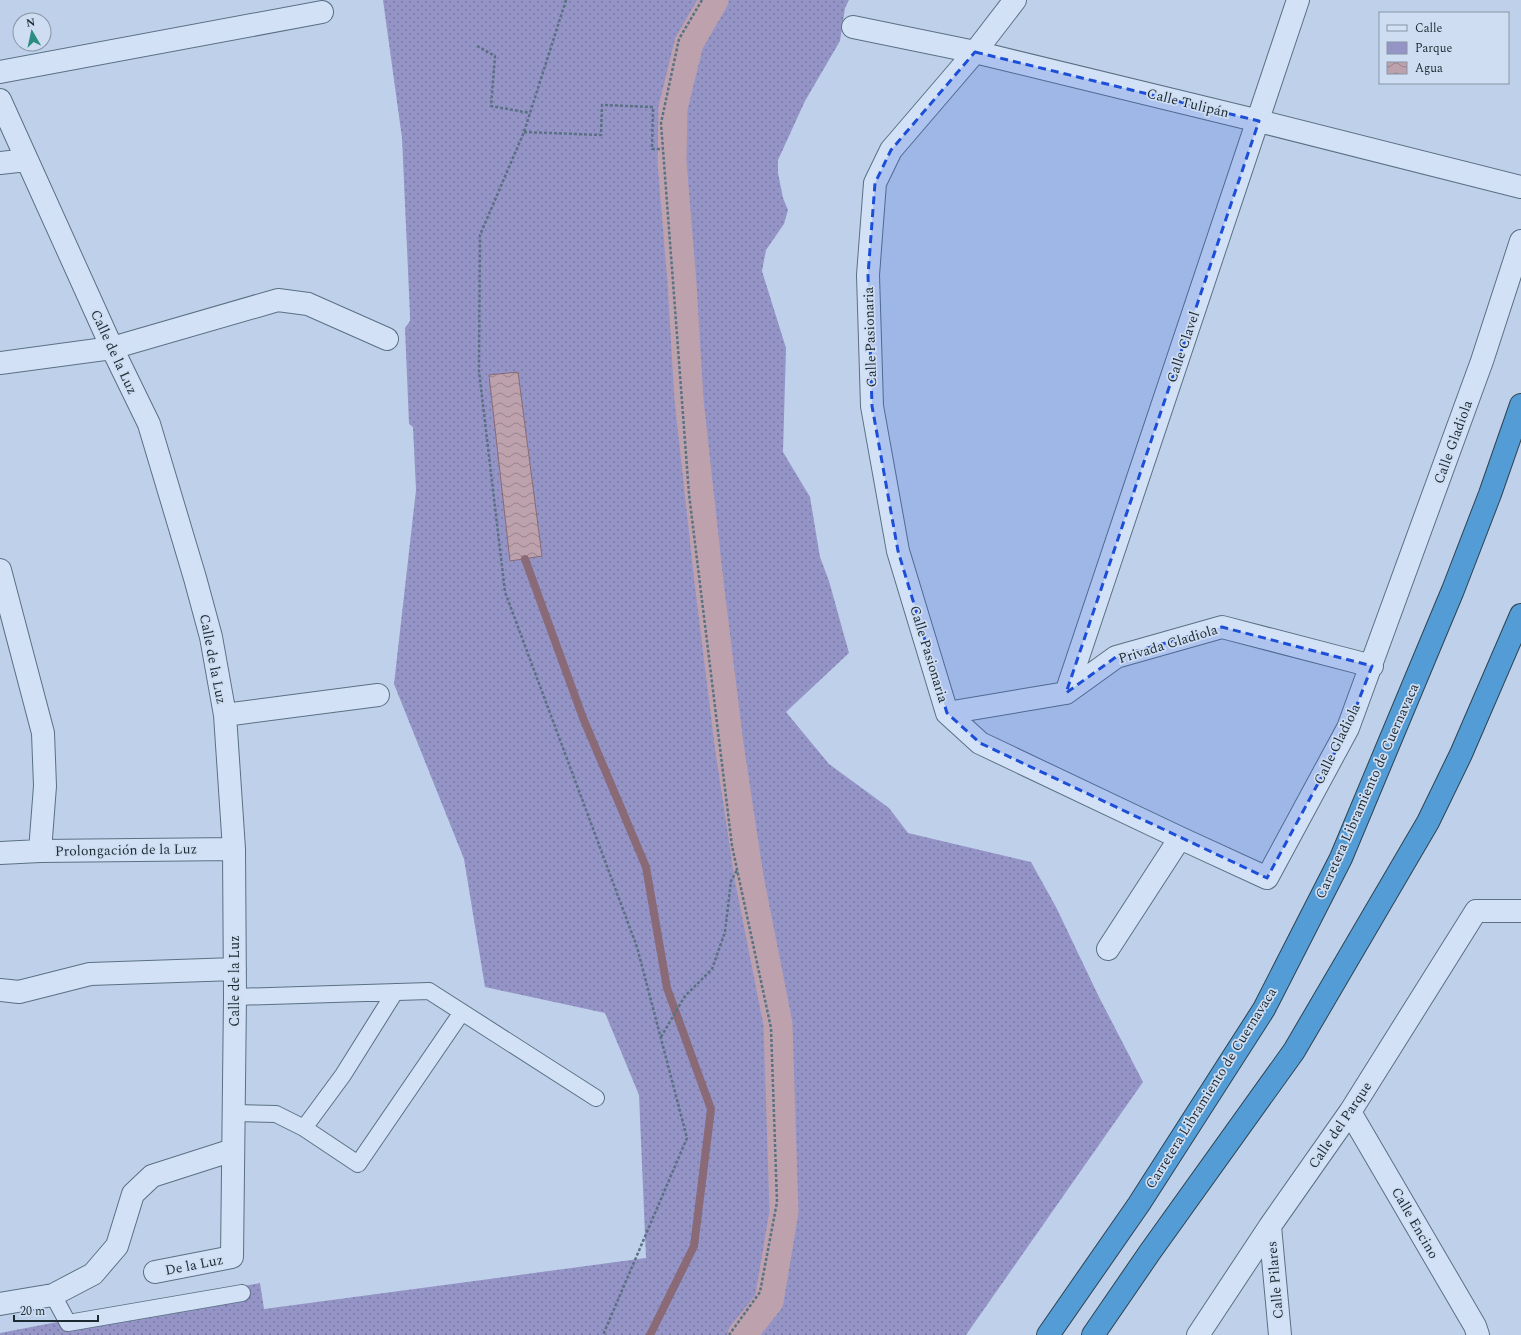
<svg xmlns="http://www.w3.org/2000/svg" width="1521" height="1335" font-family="Spectral,serif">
  <defs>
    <pattern id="green-dots" width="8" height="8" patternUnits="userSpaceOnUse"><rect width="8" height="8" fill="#9594c7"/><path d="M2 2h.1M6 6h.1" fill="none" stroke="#7979a2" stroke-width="1.8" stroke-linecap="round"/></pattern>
    <pattern id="water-waves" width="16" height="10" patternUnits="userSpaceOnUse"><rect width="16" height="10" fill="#bda2ad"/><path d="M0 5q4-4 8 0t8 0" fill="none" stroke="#99848d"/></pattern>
  </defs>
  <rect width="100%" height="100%" fill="#bfd1ea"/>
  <path fill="url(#green-dots)" d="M 383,0 L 849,0 L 845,8 L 840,41 L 805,101 L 778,160 L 778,173 L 783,198 L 788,210 L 784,224 L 766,250 L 762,271 L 786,348 L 783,452 L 810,497 L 820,557 L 829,581 L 849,653 L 786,712 L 829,764 L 889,808 L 908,833 L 1031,862 L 1056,907 L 1099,997 L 1143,1082 L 966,1335 L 0,1335 L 0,1333 L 260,1283 L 264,1309 L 646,1258 L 639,1095 L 605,1013 L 485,987 L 464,859 L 394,684 L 416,490 L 413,427 L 409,424 L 405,328 L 410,321 L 410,315 L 402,138 Z"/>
  <path fill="url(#water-waves)" stroke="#896a76" d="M 518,372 L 542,556 L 510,561 L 489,375 Z"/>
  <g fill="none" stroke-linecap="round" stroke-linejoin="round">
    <path stroke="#896a76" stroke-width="8" d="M 525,559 L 583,718 L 646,867 L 667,988 L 711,1109 L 694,1246 L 650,1335"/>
    <path stroke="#bda2ad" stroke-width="29" d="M 714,0 L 689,43 L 673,108 L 672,162 L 682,283 L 689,400 L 709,582 L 729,744 L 749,877 L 778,1024 L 784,1212 L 769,1301 L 742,1335"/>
    <defs>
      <path id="lane" d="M 235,997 L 429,991 L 596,1098
        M 233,1113 L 276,1114 L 304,1128 L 343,1075 L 395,992
        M 304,1128 L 358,1164 L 462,1012
        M 53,1295 L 68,1323 L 242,1293"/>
      <path id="street" d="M 853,27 L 975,52 L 1259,121 L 1521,187
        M 0,72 L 322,12
        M 0,100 L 112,348 L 149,424 L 195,578 L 211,637 L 225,715 L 234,849 L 235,997 L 232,1257 L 155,1272
        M 0,163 L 27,160
        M 0,363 L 112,348 L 278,300 L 308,304 L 387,339
        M 0,570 L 43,733 L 45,786 L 40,851
        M 1066,693 L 1298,0
        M 947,713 L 980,743 L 1180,838 L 1267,878 L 1348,728 L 1482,361 L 1521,241
        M 947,713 L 898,551 L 872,406 L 868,275 L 875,183 L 891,150 L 975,52 L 1015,0
        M 947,713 L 1066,693 L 1116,657 L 1222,627 L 1372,666
        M 225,715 L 378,695
        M 0,853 L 40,851 L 234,849
        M 1108,949 L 1180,838
        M 0,990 L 19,992 L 90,974 L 235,969
        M 1350,1112 L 1475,1326 L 1478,1335
        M 1270,1226 L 1280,1335
        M 0,1304 L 53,1295 L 93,1274 L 117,1246 L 133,1194 L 152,1176 L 233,1150
        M 1198,1335 L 1270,1226 L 1350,1112 L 1476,911 L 1521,911"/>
      <path id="highway" d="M 1048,1335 L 1139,1204 L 1264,1009 L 1341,858 L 1453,590 L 1490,494 L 1521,405
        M 1093,1335 L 1150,1252 L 1294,1051 L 1428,822 L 1461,754 L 1521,615"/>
    </defs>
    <use href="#lane" stroke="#597182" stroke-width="18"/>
    <use href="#street" stroke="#597182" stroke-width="24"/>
    <use href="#highway" stroke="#2d4350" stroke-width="24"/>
    <path stroke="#597182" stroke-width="2.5" stroke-dasharray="3 2" stroke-linecap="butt" d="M 566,0 L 524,132 L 480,235 L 479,371 L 505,592 L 637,947 L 687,1138 L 603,1335
      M 702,0 L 679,39 L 661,123 L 689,494 L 732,846 L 771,1028 L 777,1202 L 760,1292 L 729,1335
      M 477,46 L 495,56 L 491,106 L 530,113
      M 524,132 L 601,135 L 602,105 L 653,107 L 652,149 L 663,149
      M 661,1037 L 685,996 L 712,969 L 725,932 L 731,881 L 737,870"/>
    <use href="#lane" stroke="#d2e1f6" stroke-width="16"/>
    <use href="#street" stroke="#d2e1f6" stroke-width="22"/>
    <use href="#highway" stroke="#549cd6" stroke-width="22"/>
  </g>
  <path fill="#1d4ed8" fill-opacity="0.2" stroke="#1d4ed8" stroke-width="3" stroke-dasharray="8 5" stroke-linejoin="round" d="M 975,52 L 1259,121 L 1066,693 L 1116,657 L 1222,627 L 1372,666 L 1348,728 L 1267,878 L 980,743 L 947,713 L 898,551 L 872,406 L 868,275 L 875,183 L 891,150 Z"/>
  <g text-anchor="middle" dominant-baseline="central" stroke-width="3.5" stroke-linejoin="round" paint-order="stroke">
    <g font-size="14" fill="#1c2a32" stroke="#ceddf2">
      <text transform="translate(1188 103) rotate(14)">Calle Tulipán</text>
      <text transform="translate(870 337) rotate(-92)">Calle Pasionaria</text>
      <text transform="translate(1183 347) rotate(-71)">Calle Clavel</text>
      <text transform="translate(114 352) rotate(65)">Calle de la Luz</text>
      <text transform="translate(1453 442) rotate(-70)">Calle Gladiola</text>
      <text transform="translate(1168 644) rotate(-17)">Privada Gladiola</text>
      <text transform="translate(929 654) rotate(73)">Calle Pasionaria</text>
      <text transform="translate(213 659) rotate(79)">Calle de la Luz</text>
      <text transform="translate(1337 744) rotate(-64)">Calle Gladiola</text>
      <text transform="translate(1367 791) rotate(-66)">Carretera Libramiento de Cuernavaca</text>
      <text transform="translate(126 850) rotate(-1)">Prolongación de la Luz</text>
      <text transform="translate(234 981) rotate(-90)">Calle de la Luz</text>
      <text transform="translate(1211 1088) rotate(-58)">Carretera Libramiento de Cuernavaca</text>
      <text transform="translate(1340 1125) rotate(-56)">Calle del Parque</text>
      <text transform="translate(1415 1223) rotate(60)">Calle Encino</text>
      <text transform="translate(194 1265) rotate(-11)">De la Luz</text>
      <text transform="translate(1275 1280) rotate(-95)">Calle Pilares</text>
    </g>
  </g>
  <rect x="1379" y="12" width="130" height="72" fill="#ceddf2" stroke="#8795a5"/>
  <rect x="1387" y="25" width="20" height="6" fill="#d2e1f6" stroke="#8795a5"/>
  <text x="1415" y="32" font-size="12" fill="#1c2a32">Calle</text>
  <rect x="1387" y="42" width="20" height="12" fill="#9594c7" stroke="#8795a5"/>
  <text x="1415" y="52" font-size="12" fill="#1c2a32">Parque</text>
  <rect x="1387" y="62" width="20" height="12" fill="url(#water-waves)" stroke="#8795a5"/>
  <text x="1415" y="72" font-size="12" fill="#1c2a32">Agua</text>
  <g transform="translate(32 32) rotate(351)"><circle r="19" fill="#ceddf2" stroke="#8795a5"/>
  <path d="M0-3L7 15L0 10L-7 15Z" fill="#2d8d81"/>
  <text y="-6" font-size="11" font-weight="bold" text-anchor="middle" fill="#1c2a32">N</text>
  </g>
  <path d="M14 1315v6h84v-6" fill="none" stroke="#1c2a32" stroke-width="2"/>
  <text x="20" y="1315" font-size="12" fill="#1c2a32" stroke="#ceddf2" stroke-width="3" paint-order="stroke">20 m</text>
</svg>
